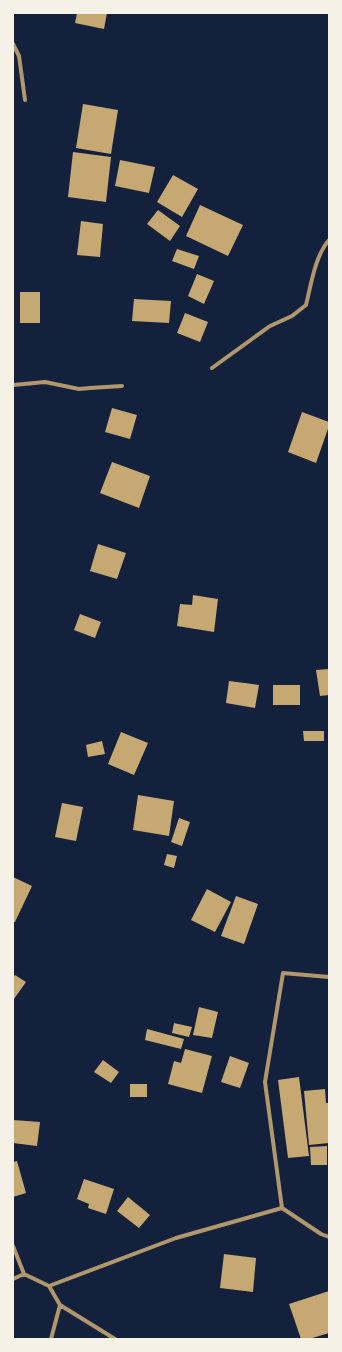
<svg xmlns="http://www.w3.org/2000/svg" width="342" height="1352" font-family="'Golos Text',sans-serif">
  <rect width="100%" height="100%" fill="#14213d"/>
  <path fill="#c6a872" d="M 77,13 L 107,13 L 104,29 L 75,23 Z
    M 83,104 L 118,110 L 111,154 L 76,148 Z
    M 73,152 L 111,157 L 106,202 L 68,197 Z
    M 120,160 L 155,167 L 149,193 L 115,186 Z
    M 173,175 L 198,189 L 182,217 L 157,202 Z
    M 200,205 L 243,225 L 228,256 L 186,236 Z
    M 158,210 L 180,226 L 170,241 L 147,224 Z
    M 81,221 L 103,224 L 100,257 L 77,255 Z
    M 177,249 L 199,256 L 194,269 L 172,261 Z
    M 197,274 L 214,281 L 204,304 L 188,296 Z
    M 20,292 L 40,292 L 40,323 L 20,323 Z
    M 134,299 L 171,301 L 169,323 L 132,321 Z
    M 185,313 L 208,322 L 200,342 L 177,333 Z
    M 112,408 L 137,415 L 130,439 L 105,432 Z
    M 302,412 L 329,422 L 329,426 L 316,463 L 288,452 Z
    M 112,462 L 150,476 L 139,508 L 100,493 Z
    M 98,544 L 126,553 L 117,579 L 90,571 Z
    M 193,595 L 218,599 L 214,632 L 177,626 L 180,604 L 192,605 Z
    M 80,614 L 101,622 L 95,638 L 74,630 Z
    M 329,669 L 329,695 L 320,696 L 316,670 Z
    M 229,681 L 259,685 L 255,708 L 226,703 Z
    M 273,685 L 300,685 L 300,705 L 273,705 Z
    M 303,731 L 324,731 L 324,741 L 304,741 Z
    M 121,732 L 148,743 L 134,775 L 108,764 Z
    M 102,741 L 105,754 L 88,757 L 86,745 Z
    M 138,795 L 174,801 L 169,836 L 133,830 Z
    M 62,803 L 83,807 L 76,841 L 55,837 Z
    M 179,818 L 190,822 L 182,846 L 171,842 Z
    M 167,854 L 177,856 L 174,868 L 164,865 Z
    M 13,877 L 32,886 L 15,922 L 13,922 Z
    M 207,889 L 231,902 L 215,932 L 191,920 Z
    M 236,896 L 258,904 L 244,944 L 221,936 Z
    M 15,975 L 26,982 L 14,999 L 13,998 L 13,977 Z
    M 199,1007 L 218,1012 L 212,1038 L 193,1035 Z
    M 174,1023 L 192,1027 L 189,1037 L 172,1033 Z
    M 147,1029 L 184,1039 L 181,1049 L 145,1040 Z
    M 185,1049 L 212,1056 L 202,1093 L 168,1084 L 174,1061 L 181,1063 Z
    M 230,1056 L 249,1063 L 240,1088 L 221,1082 Z
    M 103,1060 L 119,1072 L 111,1083 L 94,1072 Z
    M 299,1077 L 309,1156 L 288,1158 L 278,1080 Z
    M 130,1084 L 147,1084 L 147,1097 L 130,1097 Z
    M 325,1089 L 326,1103 L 329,1103 L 329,1143 L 309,1145 L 304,1091 Z
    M 13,1120 L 40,1122 L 37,1146 L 13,1143 Z
    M 327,1146 L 327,1165 L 311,1165 L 310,1147 Z
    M 17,1161 L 26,1193 L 13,1197 L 13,1162 Z
    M 84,1179 L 114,1189 L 106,1214 L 88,1208 L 89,1204 L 77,1199 Z
    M 128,1197 L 150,1215 L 139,1228 L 117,1211 Z
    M 224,1254 L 256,1258 L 253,1292 L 220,1288 Z
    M 329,1291 L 329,1333 L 309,1339 L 301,1339 L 289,1304 Z"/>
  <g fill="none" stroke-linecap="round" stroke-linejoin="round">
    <path stroke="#b1986c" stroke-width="4" d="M 13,44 L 19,56 L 25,100
      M 212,368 L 270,326 L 292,316 L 306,305 C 311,285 315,256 329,240
      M 13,385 L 45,382 L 79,389 L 90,388 L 122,386
      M 282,1208 L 265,1082 L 283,973 L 329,977
      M 13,1246 L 24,1274
      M 13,1279 L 24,1274 L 49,1286 L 176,1238 L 282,1208 L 321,1234 L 329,1237
      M 49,1286 L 60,1305 L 51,1339
      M 60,1305 L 115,1339"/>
  </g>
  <rect width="342" height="1352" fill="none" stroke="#f6f1e7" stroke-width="28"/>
</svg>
